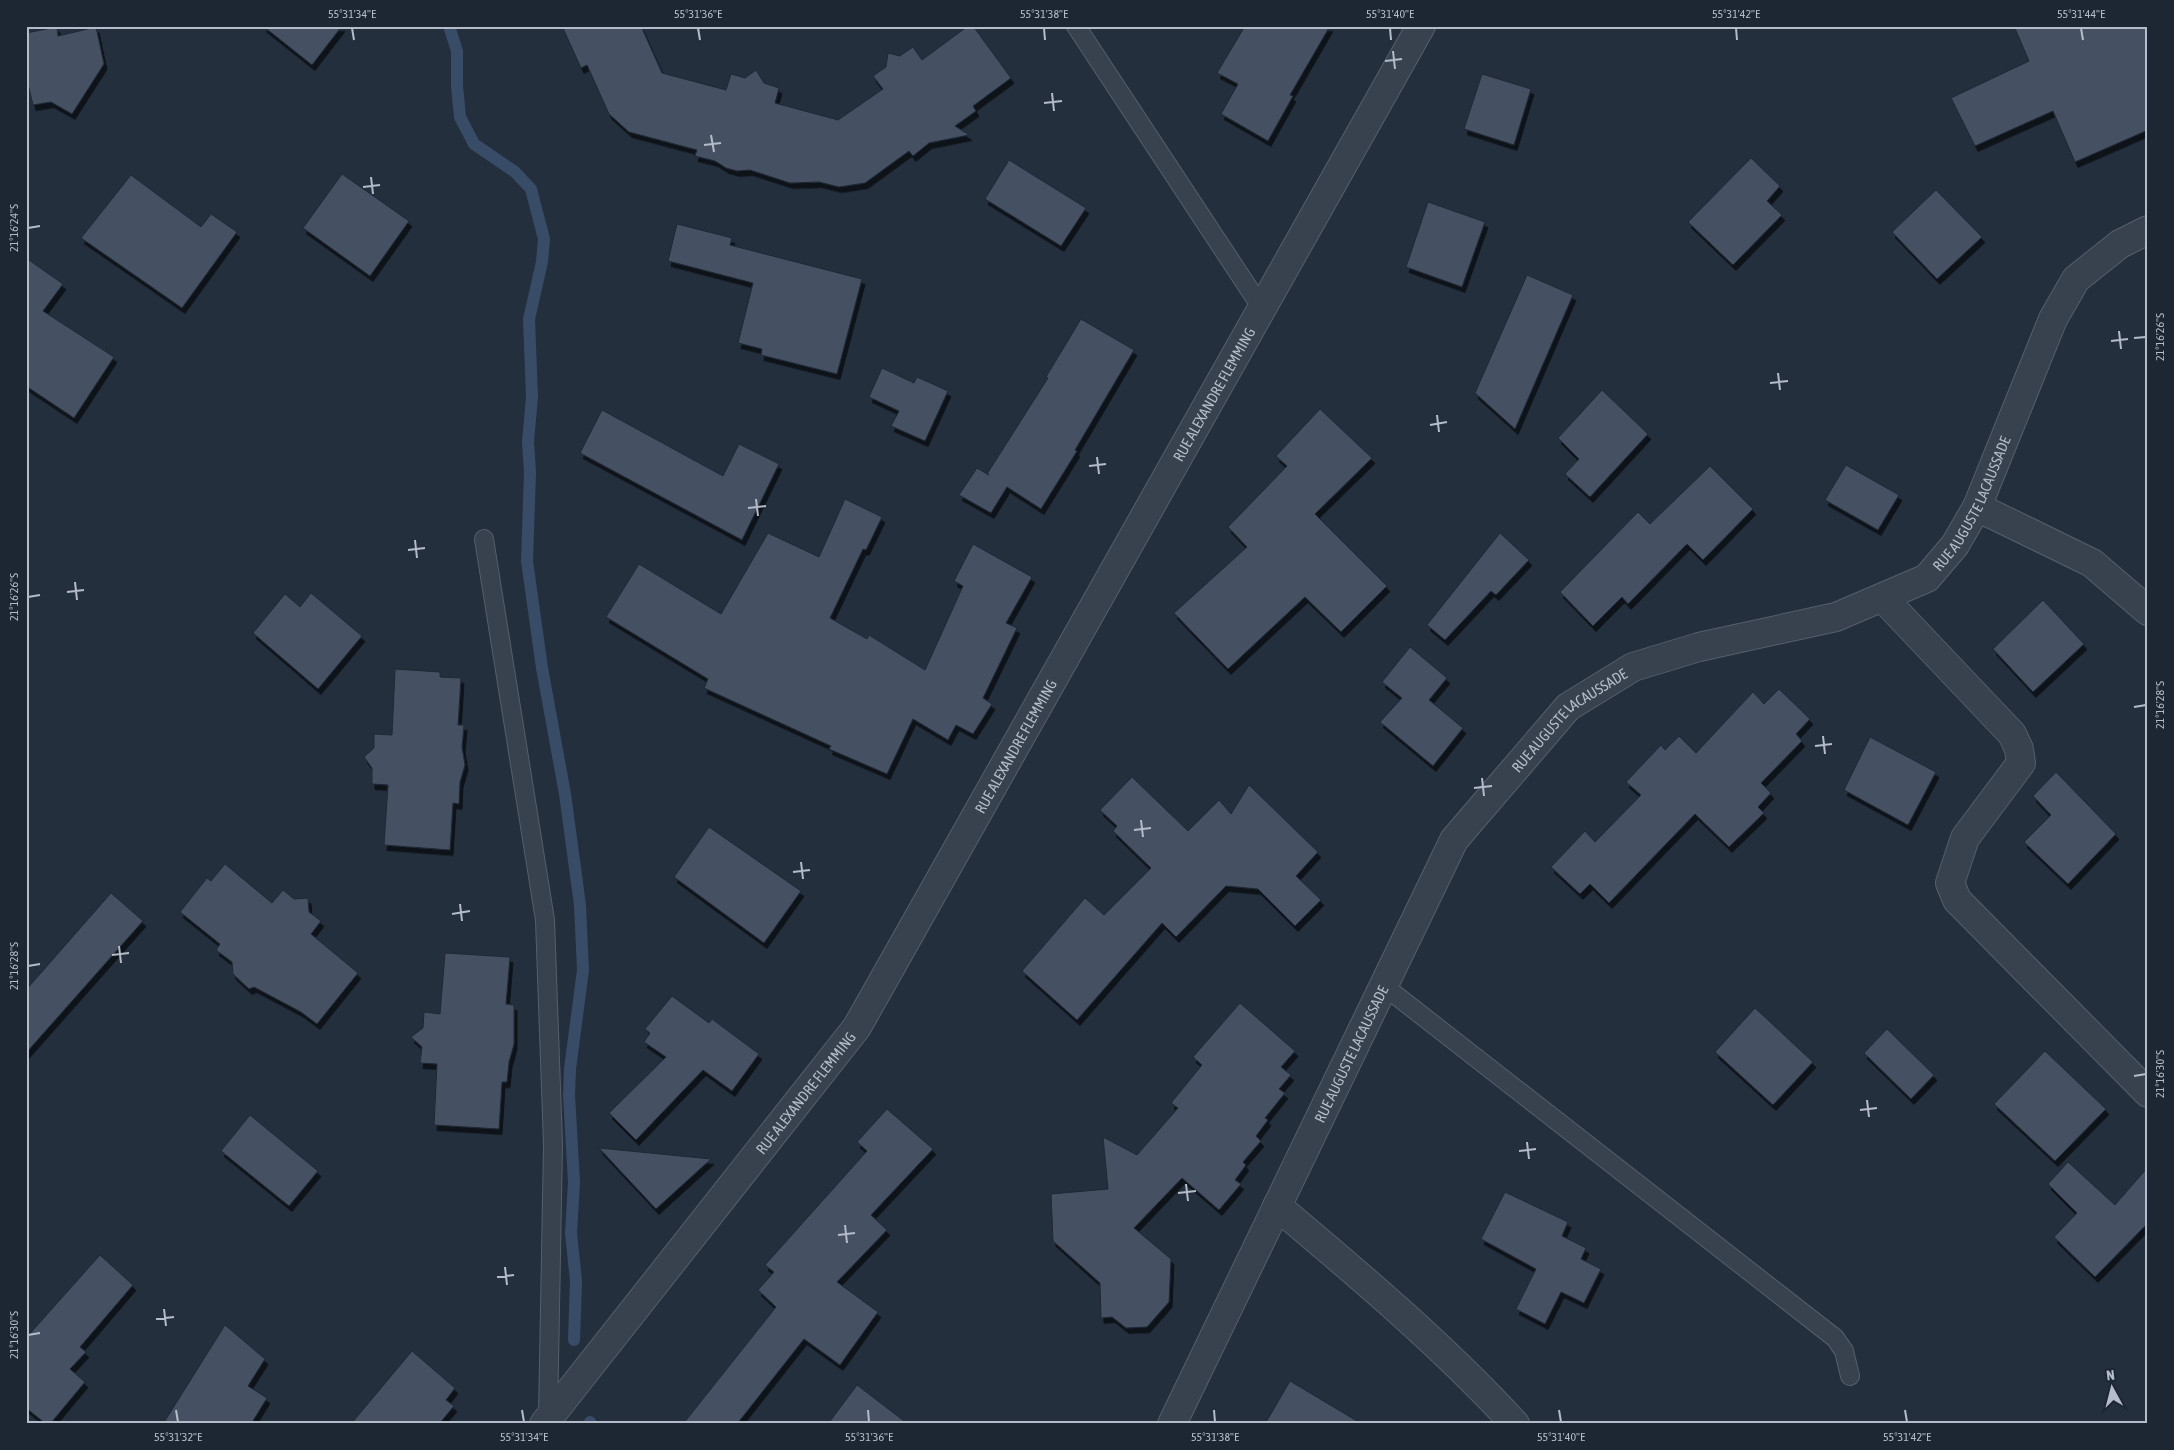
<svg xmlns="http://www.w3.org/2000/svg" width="2174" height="1450" font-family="'Asap Condensed',sans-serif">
  <defs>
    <filter id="shadow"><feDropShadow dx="3" dy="5.5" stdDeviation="0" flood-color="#0009"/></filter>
  </defs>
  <rect width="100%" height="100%" fill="#242f3e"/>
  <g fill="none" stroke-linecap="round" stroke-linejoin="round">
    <path stroke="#394c67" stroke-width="12" d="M 449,26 L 457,51 L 457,86 L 460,117 L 474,144 L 515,172 L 531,189 L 544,239 L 542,262 L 529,319 L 532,397 L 528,442 L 530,473 L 527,561 L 542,668 L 565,794 L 580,905 L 583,970 L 570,1069 L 569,1095 L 574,1182 L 571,1233 L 576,1281 L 574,1340
      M 590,1422 L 590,1424"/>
  </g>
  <path fill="#455162" stroke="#1f2835" filter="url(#shadow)" d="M 263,26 L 342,26 L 312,65 Z
    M 562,26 L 641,26 L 662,73 L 726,90 L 731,74 L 745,78 L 756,70 L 764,83 L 779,88 L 775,103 L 838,120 L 883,89 L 873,76 L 886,67 L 888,53 L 900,56 L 913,47 L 922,60 L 968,26 L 973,26 L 1011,78 L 973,106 L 976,111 L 955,126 L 969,135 L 929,143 L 913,156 L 909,151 L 865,183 L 839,187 L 819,182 L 790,183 L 750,170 L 737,171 L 726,168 L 715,161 L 695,156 L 697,150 L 629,132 L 609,114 L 587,65 L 581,68 Z
    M 1245,26 L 1330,26 L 1290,95 L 1293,96 L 1268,141 L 1221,114 L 1238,84 L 1217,73 Z
    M 2014,26 L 2148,26 L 2148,130 L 2075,162 L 2053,111 L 1975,146 L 1951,98 L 2029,61 Z
    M 57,27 L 58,36 L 96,27 L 104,64 L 72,114 L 51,102 L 33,105 L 26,76 L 26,33 Z
    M 1482,74 L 1531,89 L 1514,145 L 1464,129 Z
    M 1751,158 L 1780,186 L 1767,201 L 1782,215 L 1733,265 L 1688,222 Z
    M 1009,160 L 1086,208 L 1061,246 L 985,199 Z
    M 342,174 L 409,221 L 370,276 L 303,228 Z
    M 131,175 L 201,227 L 211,214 L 237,232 L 182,308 L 81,238 Z
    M 1936,190 L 1982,237 L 1937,279 L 1892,232 Z
    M 1428,202 L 1485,222 L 1462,287 L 1406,267 Z
    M 677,224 L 732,238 L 730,245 L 862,279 L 837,374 L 761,355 L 762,349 L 738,343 L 753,283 L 668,261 Z
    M 26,258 L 63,284 L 43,311 L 114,357 L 74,418 L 26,386 Z
    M 1527,275 L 1573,295 L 1515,429 L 1475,393 Z
    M 1081,319 L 1134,350 L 1075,450 L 1077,451 L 1041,509 L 1007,487 L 991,513 L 959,495 L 977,468 L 989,475 L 987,474 L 1048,378 L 1046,377 Z
    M 882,368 L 914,383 L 917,377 L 948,391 L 925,441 L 891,426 L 899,411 L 869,397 Z
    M 1602,390 L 1648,434 L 1590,497 L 1565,474 L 1579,459 L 1558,438 Z
    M 1320,409 L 1372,458 L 1315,514 L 1387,586 L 1341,632 L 1305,597 L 1228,669 L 1174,613 L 1247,547 L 1228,527 L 1287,466 L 1276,456 Z
    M 602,410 L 723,476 L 739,444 L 779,464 L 742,540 L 580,453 Z
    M 1846,465 L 1899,495 L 1878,530 L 1825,500 Z
    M 1710,466 L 1753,509 L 1703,560 L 1687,544 L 1628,604 L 1622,597 L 1593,626 L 1560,592 L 1638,512 L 1650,524 Z
    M 845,499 L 882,517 L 866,550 L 863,549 L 830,618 L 867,639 L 869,635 L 925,670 L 963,586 L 954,581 L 973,544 L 1032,577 L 1006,623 L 1017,628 L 983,698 L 992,704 L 973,734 L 956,725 L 948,740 L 913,719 L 887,774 L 829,749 L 831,746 L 704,688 L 708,679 L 606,617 L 639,564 L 721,614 L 768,533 L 819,557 Z
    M 1500,533 L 1529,560 L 1496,595 L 1491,591 L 1445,640 L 1427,625 Z
    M 311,593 L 362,636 L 318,689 L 253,633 L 285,594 L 300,607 Z
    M 2043,600 L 2084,644 L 2033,692 L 1993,649 Z
    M 1410,647 L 1447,678 L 1429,700 L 1463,728 L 1433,766 L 1380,722 L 1402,698 L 1382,682 Z
    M 395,669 L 440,672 L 440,677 L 461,678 L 458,725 L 464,725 L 462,747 L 465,765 L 460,782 L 459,804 L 453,803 L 450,850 L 384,845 L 388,785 L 372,784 L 372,768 L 364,757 L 374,748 L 374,734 L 392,735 Z
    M 1779,689 L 1810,719 L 1796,734 L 1802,741 L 1761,783 L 1771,793 L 1758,807 L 1764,813 L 1729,847 L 1695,814 L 1609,903 L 1590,884 L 1580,894 L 1551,867 L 1585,831 L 1595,842 L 1641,795 L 1626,782 L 1661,745 L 1665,750 L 1679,736 L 1696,753 L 1753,692 L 1764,704 Z
    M 1870,737 L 1936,772 L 1908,825 L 1844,790 Z
    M 2056,772 L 2116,834 L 2068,884 L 2024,842 L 2051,815 L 2033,796 Z
    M 1132,777 L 1188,831 L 1219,800 L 1231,814 L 1249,785 L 1318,852 L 1296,876 L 1321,900 L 1295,926 L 1258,889 L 1226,886 L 1176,937 L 1162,923 L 1077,1020 L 1022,971 L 1085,898 L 1104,915 L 1151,868 L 1113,831 L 1117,826 L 1100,810 Z
    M 709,827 L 801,891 L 764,943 L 674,877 Z
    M 225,864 L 272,903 L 283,890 L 294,899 L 308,898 L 309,912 L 321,921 L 311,934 L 358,973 L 317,1024 L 301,1012 L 254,987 L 249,989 L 233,974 L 232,962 L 216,950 L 220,944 L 180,912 L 207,878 L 211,881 Z
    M 111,893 L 143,921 L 26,1053 L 26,990 Z
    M 445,953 L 510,957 L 506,1004 L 514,1005 L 514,1044 L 509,1062 L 507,1082 L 502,1082 L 499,1129 L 434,1125 L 437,1064 L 420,1063 L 422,1047 L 411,1037 L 423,1028 L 424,1012 L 440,1014 Z
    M 672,996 L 709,1023 L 712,1019 L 759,1054 L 732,1091 L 703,1070 L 636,1140 L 609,1113 L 666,1057 L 644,1042 L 650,1033 L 645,1029 Z
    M 1240,1003 L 1295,1051 L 1281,1067 L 1291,1075 L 1279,1089 L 1285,1093 L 1265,1118 L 1268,1120 L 1256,1136 L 1261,1141 L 1243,1162 L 1246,1165 L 1235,1180 L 1241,1184 L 1219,1210 L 1182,1178 L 1134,1228 L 1171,1259 L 1169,1302 L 1147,1327 L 1126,1328 L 1112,1317 L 1101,1318 L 1100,1283 L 1053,1241 L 1051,1194 L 1108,1189 L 1103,1137 L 1137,1155 L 1178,1108 L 1171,1103 L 1202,1065 L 1193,1057 Z
    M 1755,1008 L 1813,1062 L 1773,1105 L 1715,1052 Z
    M 1887,1029 L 1934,1075 L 1911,1099 L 1864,1053 Z
    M 2045,1051 L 2106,1109 L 2055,1161 L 1994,1104 Z
    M 887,1109 L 933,1149 L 871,1215 L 887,1230 L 837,1282 L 878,1312 L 840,1365 L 804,1339 L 737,1424 L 683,1424 L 776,1307 L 758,1290 L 774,1272 L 765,1265 L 867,1151 L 857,1142 Z
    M 250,1115 L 318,1171 L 289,1206 L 221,1151 Z
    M 599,1148 L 711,1159 L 656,1209 Z
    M 2068,1162 L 2115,1205 L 2148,1167 L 2148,1223 L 2095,1277 L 2054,1237 L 2077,1213 L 2048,1184 Z
    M 1505,1192 L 1568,1222 L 1562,1236 L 1586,1248 L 1581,1259 L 1601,1269 L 1584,1303 L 1561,1292 L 1545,1324 L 1516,1309 L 1536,1269 L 1481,1239 Z
    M 100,1255 L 133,1285 L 80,1347 L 86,1352 L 70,1369 L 85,1382 L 50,1424 L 46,1424 L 26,1408 L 26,1338 Z
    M 225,1325 L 265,1359 L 248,1386 L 267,1398 L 251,1424 L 163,1424 Z
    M 412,1351 L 455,1388 L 446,1400 L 454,1406 L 439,1424 L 351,1424 Z
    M 1290,1381 L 1362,1424 L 1265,1424 Z
    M 857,1385 L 908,1424 L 828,1424 Z"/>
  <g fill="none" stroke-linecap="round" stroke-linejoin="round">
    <defs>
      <path id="lane" d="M 1076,26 L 1261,307
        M 484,539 L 545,920 L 553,1144 L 548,1418
        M 1384,986 L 1835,1338 L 1844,1351 L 1850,1376"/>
      <g id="street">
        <path d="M 1977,507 L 2092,563 L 2148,611"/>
        <path d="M 1883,598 L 2012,734 L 2019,749 L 2021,763 L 1965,838 L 1950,883 L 1957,900 L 2148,1093"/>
        <path d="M 1277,1206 C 1359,1275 1442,1345 1515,1424"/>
        <path id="s1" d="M 544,1424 L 857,1027 L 1421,26"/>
        <path id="s2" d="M 1172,1424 L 1454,840 L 1568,707 L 1633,667 L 1699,647 L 1836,617 L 1927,578 L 1955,545 L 1977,507 L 2053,319 L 2076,279 L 2120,244 L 2148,230"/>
      </g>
    </defs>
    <use href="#lane" stroke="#565f6c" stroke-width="20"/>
    <use href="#street" stroke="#565f6c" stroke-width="30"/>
    <use href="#lane" stroke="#38414e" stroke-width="18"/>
    <use href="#street" stroke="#38414e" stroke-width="28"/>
  </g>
  <path fill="none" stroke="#b4bcc9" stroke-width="2" d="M 352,28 L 354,40M 698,28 L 700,40M 1044,28 L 1045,40M 1390,28 L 1391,40M 1736,28 L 1737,40M 2081,28 L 2083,40M 1393,51 L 1395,69M 1385,61 L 1402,59M 1052,93 L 1054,111M 1044,103 L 1062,101M 711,135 L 714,152M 704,145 L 721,143M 371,177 L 373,194M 363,187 L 380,185M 28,228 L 40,226M 2119,331 L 2121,349M 2134,338 L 2146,337M 2111,341 L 2128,339M 1778,373 L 1780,390M 1770,383 L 1788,381M 1437,415 L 1439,432M 1430,425 L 1447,422M 1097,457 L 1099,474M 1089,466 L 1106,464M 756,499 L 758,516M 748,508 L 766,506M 415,540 L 417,558M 408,550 L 425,548M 75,582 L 77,600M 67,592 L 84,590M 28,597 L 40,595M 2134,707 L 2146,705M 1823,736 L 1825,754M 1815,746 L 1832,744M 1482,778 L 1484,796M 1474,788 L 1492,786M 1141,820 L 1143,837M 1134,830 L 1151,828M 801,862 L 803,879M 793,872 L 810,870M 460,904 L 462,921M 452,914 L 470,911M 119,946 L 121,963M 112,955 L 129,953M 28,966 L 40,964M 2134,1076 L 2146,1074M 1867,1100 L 1869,1117M 1860,1110 L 1877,1108M 1527,1142 L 1529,1159M 1519,1151 L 1536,1149M 1186,1184 L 1188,1201M 1178,1193 L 1196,1191M 845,1225 L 847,1243M 838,1235 L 855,1233M 505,1267 L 507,1285M 497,1277 L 514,1275M 164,1309 L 166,1326M 156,1319 L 174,1317M 28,1335 L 40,1333M 176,1410 L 178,1422M 522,1410 L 524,1422M 868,1410 L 869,1422M 1214,1410 L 1215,1422M 1559,1410 L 1561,1422M 1905,1410 L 1907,1422"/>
  <g text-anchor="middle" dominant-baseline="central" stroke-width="4.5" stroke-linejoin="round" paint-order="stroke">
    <g font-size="15" fill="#b4bcc9" stroke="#1d2633">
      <text stroke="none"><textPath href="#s1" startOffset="1232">RUE ALEXANDRE FLEMMING</textPath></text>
      <text stroke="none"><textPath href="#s2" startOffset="1296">RUE AUGUSTE LACAUSSADE</textPath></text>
      <text stroke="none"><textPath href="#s2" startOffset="816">RUE AUGUSTE LACAUSSADE</textPath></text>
      <text stroke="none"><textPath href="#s1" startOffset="828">RUE ALEXANDRE FLEMMING</textPath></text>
      <text stroke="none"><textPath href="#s2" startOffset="411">RUE AUGUSTE LACAUSSADE</textPath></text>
      <text stroke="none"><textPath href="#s1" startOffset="422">RUE ALEXANDRE FLEMMING</textPath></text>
    </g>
  </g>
  <rect width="2174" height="1450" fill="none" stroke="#1d2633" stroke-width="55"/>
  <g transform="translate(2112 1388) rotate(353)" stroke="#1d2633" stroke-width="4" paint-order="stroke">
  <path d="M0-4L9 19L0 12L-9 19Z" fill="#b4bcc9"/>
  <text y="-8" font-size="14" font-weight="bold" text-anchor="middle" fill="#b4bcc9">N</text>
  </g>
  <rect x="28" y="28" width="2118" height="1394" fill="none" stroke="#b4bcc9" stroke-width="2"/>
  <g font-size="12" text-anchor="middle" fill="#b4bcc9">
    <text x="352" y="18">55°31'34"E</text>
    <text x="698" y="18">55°31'36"E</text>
    <text x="1044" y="18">55°31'38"E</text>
    <text x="1390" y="18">55°31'40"E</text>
    <text x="1736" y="18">55°31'42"E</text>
    <text x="2081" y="18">55°31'44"E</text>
    <text transform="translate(14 228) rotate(-90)" y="4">21°16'24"S</text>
    <text transform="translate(2160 337) rotate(-90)" y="4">21°16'26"S</text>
    <text transform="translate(14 597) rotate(-90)" y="4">21°16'26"S</text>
    <text transform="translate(2160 705) rotate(-90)" y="4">21°16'28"S</text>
    <text transform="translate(14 966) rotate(-90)" y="4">21°16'28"S</text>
    <text transform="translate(2160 1074) rotate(-90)" y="4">21°16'30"S</text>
    <text transform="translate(14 1335) rotate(-90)" y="4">21°16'30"S</text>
    <text x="178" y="1441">55°31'32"E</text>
    <text x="524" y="1441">55°31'34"E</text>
    <text x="869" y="1441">55°31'36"E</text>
    <text x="1215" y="1441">55°31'38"E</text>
    <text x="1561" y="1441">55°31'40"E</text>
    <text x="1907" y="1441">55°31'42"E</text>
  </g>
</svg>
